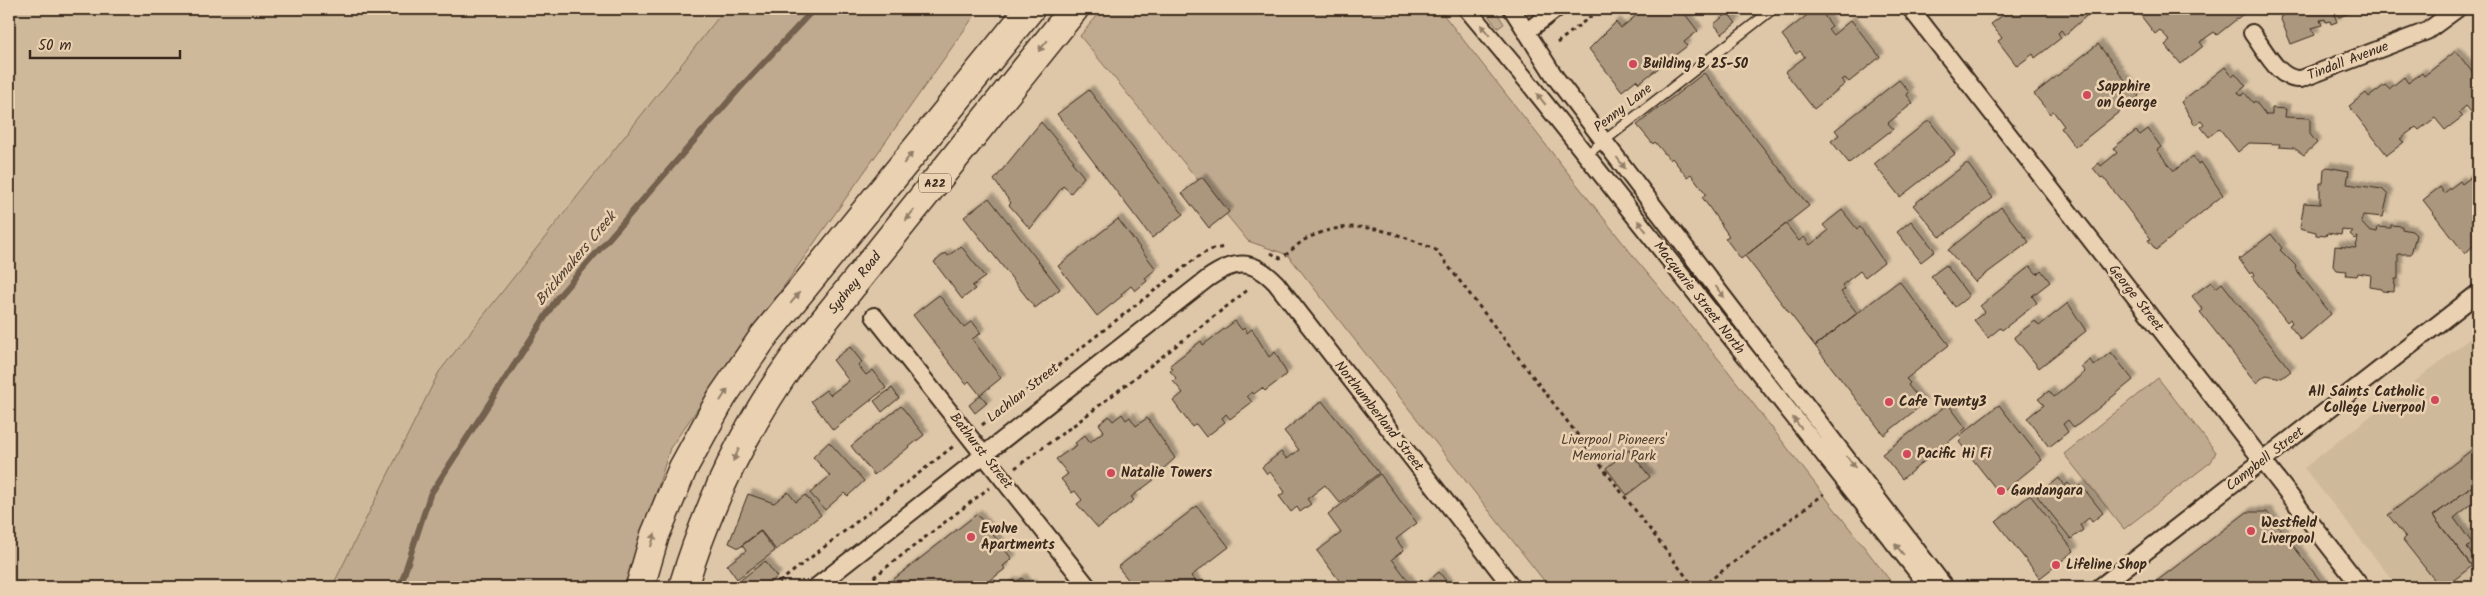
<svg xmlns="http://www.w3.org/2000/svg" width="2487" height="596" font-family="Kalam,sans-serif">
  <defs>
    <filter id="shadow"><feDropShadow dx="4.5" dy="-4.5" stdDeviation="1" flood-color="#0004"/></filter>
  </defs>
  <rect width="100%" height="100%" fill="#dec7a8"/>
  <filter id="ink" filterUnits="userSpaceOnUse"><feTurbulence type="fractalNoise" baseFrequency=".02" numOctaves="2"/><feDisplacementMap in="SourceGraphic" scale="10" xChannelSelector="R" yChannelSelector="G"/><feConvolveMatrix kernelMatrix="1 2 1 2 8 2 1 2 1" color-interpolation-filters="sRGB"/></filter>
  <g filter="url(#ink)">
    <path fill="#cfb99b" d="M 9,9 L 725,9 L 439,372 L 332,587 L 9,587 Z
      M 2478,332 L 2478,587 L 2398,587 L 2304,468 Z"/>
    <path fill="#c0aa8f" stroke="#7e6a56" d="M 725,9 L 979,9 L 670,448 L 627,587 L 332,587 L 439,372 Z
      M 1103,9 L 1439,9 L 1638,262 L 1721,362 L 1895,587 L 1549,587 L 1288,255 L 1248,241 L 1080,36 Z
      M 1483,9 L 1495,9 L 1504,24 L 1498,28 Z
      M 2158,378 L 2216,452 L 2211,462 L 2124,529 L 2064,454 Z"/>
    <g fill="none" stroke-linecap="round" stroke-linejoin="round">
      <path stroke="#73604e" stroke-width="6" d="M 400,587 L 430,495 L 558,297 L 740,88 L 814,9"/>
    </g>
    <path fill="#ab977e" stroke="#3b2a1e" filter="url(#shadow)" d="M 1634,9 L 1681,9 L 1698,31 L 1684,42 L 1687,46 L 1639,83 L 1636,80 L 1622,91 L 1589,49 L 1616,22 L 1621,28 L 1638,14 Z
      M 1815,9 L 1819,9 L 1832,26 L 1828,29 L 1833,35 L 1851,20 L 1880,57 L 1849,82 L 1845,78 L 1842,80 L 1845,84 L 1814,109 L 1785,72 L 1805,57 L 1800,51 L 1796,54 L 1782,35 Z
      M 2011,9 L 2094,9 L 2065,35 L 2061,30 L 2058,33 L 2061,38 L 2035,58 L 2033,54 L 2017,66 L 1998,41 L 2002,38 L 1991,24 Z
      M 2142,9 L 2239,9 L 2243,14 L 2217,35 L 2214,32 L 2200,42 L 2203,46 L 2181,64 L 2165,45 L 2170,41 L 2160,30 L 2155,34 L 2138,12 Z
      M 2300,9 L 2332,9 L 2337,22 L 2331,24 L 2330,21 L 2326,22 L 2325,19 L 2320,20 L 2322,25 L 2312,28 L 2315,35 L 2291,44 L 2280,17 Z
      M 2336,9 L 2378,9 L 2363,15 L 2361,9 L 2339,17 Z
      M 1728,13 L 1736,23 L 1722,34 L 1714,24 Z
      M 2098,44 L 2119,71 L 2118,72 L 2139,96 L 2075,147 L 2061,128 L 2064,126 L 2053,111 L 2050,114 L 2034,94 Z
      M 2456,51 L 2478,80 L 2478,108 L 2472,113 L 2466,106 L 2458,113 L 2462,117 L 2445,130 L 2435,118 L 2419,130 L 2416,127 L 2400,139 L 2404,142 L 2387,155 L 2349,106 L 2366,93 L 2369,97 L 2385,85 L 2389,89 L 2404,77 L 2408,83 L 2422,73 L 2424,76 Z
      M 2225,67 L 2232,76 L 2235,73 L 2246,86 L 2238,92 L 2241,96 L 2245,93 L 2253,103 L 2255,101 L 2266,115 L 2272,115 L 2272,108 L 2286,109 L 2285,117 L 2310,118 L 2310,134 L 2317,143 L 2304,155 L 2294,148 L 2279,147 L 2280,144 L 2249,143 L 2238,152 L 2219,128 L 2209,137 L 2201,127 L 2204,125 L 2201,121 L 2195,125 L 2181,102 Z
      M 1704,73 L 1809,206 L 1741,259 L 1725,238 L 1729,236 L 1702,197 L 1706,194 L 1691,174 L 1687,177 L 1672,158 L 1670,160 L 1655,142 L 1653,144 L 1637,125 Z
      M 1899,80 L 1909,92 L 1907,95 L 1913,103 L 1888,123 L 1893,129 L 1849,163 L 1831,141 L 1839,135 L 1835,130 Z
      M 1089,90 L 1183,214 L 1152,238 L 1057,114 Z
      M 1929,120 L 1955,154 L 1900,197 L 1874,164 Z
      M 1041,122 L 1074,161 L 1072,162 L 1084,177 L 1071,193 L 1063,186 L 1030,229 L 1009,205 L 1011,203 L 994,180 Z
      M 2148,129 L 2161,147 L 2157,150 L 2174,171 L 2193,156 L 2198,164 L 2201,162 L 2223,195 L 2156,250 L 2148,240 L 2151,239 L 2103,177 L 2101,178 L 2093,168 L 2099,163 L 2101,166 L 2117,153 L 2113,148 L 2136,131 L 2140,135 Z
      M 1967,163 L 1993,198 L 1940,237 L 1913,205 Z
      M 2327,167 L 2349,171 L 2347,184 L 2382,189 L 2388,195 L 2383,217 L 2363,215 L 2361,222 L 2368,230 L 2377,232 L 2378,227 L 2391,228 L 2391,225 L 2402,226 L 2402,229 L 2412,231 L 2416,235 L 2411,254 L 2398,254 L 2398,279 L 2395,279 L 2394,292 L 2382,291 L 2382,289 L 2370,287 L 2371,275 L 2358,273 L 2357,276 L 2346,275 L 2347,271 L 2336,270 L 2333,266 L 2335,246 L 2356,248 L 2358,237 L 2355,239 L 2350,234 L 2353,231 L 2342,230 L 2341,235 L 2327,233 L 2326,236 L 2316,235 L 2316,232 L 2300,228 L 2304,203 L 2320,204 L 2320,183 L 2323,183 L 2324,169 Z
      M 2478,172 L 2478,240 L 2465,254 L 2423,200 L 2440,187 L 2444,193 L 2460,181 L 2462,184 Z
      M 1202,177 L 1229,212 L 1209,228 L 1182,193 Z
      M 989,198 L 1060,289 L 1035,308 L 964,217 Z
      M 2001,207 L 2029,242 L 1975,282 L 1948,250 Z
      M 1842,210 L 1857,229 L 1860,227 L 1884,262 L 1865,277 L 1860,271 L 1842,285 L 1845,289 L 1841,292 L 1857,313 L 1815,346 L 1745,256 L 1786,224 L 1799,241 L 1804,237 L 1810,245 L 1828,231 L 1823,225 Z
      M 1118,219 L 1156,269 L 1145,278 L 1147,281 L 1135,291 L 1131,286 L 1121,294 L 1122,296 L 1097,316 L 1058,266 Z
      M 1911,221 L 1935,251 L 1921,262 L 1897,232 Z
      M 2271,234 L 2282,248 L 2280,250 L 2296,266 L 2295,268 L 2331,314 L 2301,340 L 2289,325 L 2292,323 L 2290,319 L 2287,322 L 2252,277 L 2255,275 L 2253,271 L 2250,274 L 2239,259 Z
      M 961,246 L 985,277 L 972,286 L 975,289 L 962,299 L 934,262 L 946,253 L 948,256 Z
      M 1946,265 L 1969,296 L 1955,307 L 1931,276 Z
      M 2030,266 L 2037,274 L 2041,270 L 2050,282 L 2032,296 L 2037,303 L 2002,330 L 2000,328 L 1988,338 L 1974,320 L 1985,312 L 1980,306 Z
      M 1899,281 L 1949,345 L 1906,379 L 1910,383 L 1908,385 L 1923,404 L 1884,435 L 1815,346 Z
      M 2211,282 L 2216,288 L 2222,283 L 2291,371 L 2282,378 L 2266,375 L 2256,383 L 2200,312 L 2203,310 L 2192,296 Z
      M 939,295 L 964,327 L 972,321 L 981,333 L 972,339 L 1001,378 L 980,395 L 969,381 L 966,384 L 913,315 Z
      M 2068,303 L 2086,331 L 2039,368 L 2014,337 L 2035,321 L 2039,326 Z
      M 1235,321 L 1242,330 L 1244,328 L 1247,333 L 1252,329 L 1269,357 L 1275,352 L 1287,374 L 1265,391 L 1262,388 L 1254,394 L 1252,392 L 1247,396 L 1252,402 L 1230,419 L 1226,414 L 1222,418 L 1225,422 L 1206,437 L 1196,424 L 1192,427 L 1173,401 L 1183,393 L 1173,381 L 1176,378 L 1170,371 L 1173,369 L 1170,365 L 1201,341 L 1203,345 Z
      M 850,347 L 862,362 L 858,365 L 866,375 L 873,370 L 886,388 L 833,430 L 811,401 L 826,390 L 830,395 L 849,381 L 833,360 Z
      M 2111,352 L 2133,380 L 2074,428 L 2068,420 L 2063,424 L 2068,432 L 2049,447 L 2027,418 L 2044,405 L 2038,399 L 2049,391 L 2054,397 L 2085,372 L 2081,367 L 2090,360 L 2094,366 Z
      M 892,388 L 899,398 L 882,412 L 874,401 Z
      M 981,395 L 987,403 L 975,413 L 969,405 Z
      M 1322,401 L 1379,473 L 1340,503 L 1325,485 L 1307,499 L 1311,504 L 1300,512 L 1297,507 L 1291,512 L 1279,496 L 1285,492 L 1270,472 L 1267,474 L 1262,467 L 1281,452 L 1287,459 L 1299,450 L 1284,431 Z
      M 1948,404 L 1966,428 L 1902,479 L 1882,454 Z
      M 1999,405 L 2042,460 L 2000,494 L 1959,442 L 1962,439 L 1959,436 Z
      M 901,406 L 924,435 L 874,475 L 851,446 Z
      M 1122,414 L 1126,420 L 1130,417 L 1136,426 L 1147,418 L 1175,458 L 1161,471 L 1159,469 L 1151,475 L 1155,479 L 1131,497 L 1134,500 L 1098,528 L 1077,504 L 1082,500 L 1075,491 L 1072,493 L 1061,479 L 1068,474 L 1056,459 L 1077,445 L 1075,443 L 1085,435 L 1090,442 L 1104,431 L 1099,424 L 1109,416 L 1113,421 Z
      M 829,442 L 864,481 L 848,496 L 844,493 L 825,510 L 810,493 L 830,476 L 813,457 Z
      M 2478,445 L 2478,482 L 2433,516 L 2472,566 L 2445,587 L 2440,587 L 2403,540 L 2406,537 L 2388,515 Z
      M 1629,450 L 1650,477 L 1627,495 L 1606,468 Z
      M 1380,474 L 1417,523 L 1396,539 L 1404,550 L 1392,559 L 1413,587 L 1344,587 L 1317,551 L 1341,533 L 1328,515 Z
      M 2059,478 L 2064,486 L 2068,483 L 2074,490 L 2081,485 L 2103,513 L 2092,522 L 2089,518 L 2080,525 L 2083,530 L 2071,539 L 2037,496 Z
      M 2478,482 L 2478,499 L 2454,518 L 2472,543 L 2467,548 L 2478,562 L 2478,574 L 2433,516 Z
      M 788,492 L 796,502 L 805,495 L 821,515 L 776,550 L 761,531 L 739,548 L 729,543 L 748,494 L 774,503 Z
      M 2030,495 L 2074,551 L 2040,578 L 1996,522 Z
      M 1197,506 L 1229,547 L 1191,576 L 1200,587 L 1134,587 L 1118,567 Z
      M 2247,512 L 2267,512 L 2325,587 L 2149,587 Z
      M 977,514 L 1012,559 L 1003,566 L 1005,569 L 988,582 L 992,587 L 885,586 Z
      M 760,531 L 775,551 L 737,579 L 727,565 L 746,551 L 742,545 Z
      M 765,561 L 777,577 L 765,587 L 743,587 L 738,582 Z
      M 1439,572 L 1451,587 L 1420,587 L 1428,581 Z
      M 1022,578 L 1028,586 L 1031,583 L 1035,587 L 1004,587 L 1013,581 L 1015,583 Z"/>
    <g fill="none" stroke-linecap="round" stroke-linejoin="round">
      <defs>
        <path id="lane" d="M 1586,155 L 1773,9
          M 2113,577 L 2121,587"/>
        <path id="street" d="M 1467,9 L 1528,82 L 1929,587
          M 1512,9 L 1555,77 L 1945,587
          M 1911,9 L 2361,587
          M 1526,32 L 1556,9
          M 2252,33 C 2265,50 2279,81 2301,79 L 2427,31 L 2457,9
          M 874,316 L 1088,587
          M 816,587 L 1207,279 C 1234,260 1252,258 1276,283 L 1512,587
          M 2100,587 L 2478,293"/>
        <path id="highway" d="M 640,587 L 655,535 L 683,468 L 722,397 L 764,336 L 1030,9
          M 683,587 C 708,505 745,427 795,357 L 1074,9"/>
      </defs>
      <use href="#lane" stroke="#3b2a1e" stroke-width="12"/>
      <use href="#street" stroke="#3b2a1e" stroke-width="20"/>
      <use href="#highway" stroke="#3b2a1e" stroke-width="31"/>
      <path stroke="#3b2a1e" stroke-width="3" stroke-dasharray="4 4" stroke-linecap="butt" d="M 1557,43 L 1600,9
        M 1271,253 L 1280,258 C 1291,253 1297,243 1308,238 C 1353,216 1393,231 1436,250 L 1694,587
        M 982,425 L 1200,255 L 1213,249 L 1226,247
        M 1015,468 L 1078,422 L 1249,289
        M 773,587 L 955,445
        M 861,587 L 989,488
        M 1701,587 L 1824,494"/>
      <use href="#lane" stroke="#e9d1b1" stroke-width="9"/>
      <use href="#street" stroke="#e9d1b1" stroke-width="16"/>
      <use href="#highway" stroke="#e9d1b1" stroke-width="28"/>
    </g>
    <defs><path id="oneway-solid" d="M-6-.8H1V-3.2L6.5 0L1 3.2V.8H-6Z" transform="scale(1.25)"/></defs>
    <g fill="#927e68">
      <use href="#oneway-solid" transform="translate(1485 30) rotate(-129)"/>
      <use href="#oneway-solid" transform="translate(1043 46) rotate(129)"/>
      <use href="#oneway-solid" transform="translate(1541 99) rotate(-129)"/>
      <use href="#oneway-solid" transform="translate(908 158) rotate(-51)"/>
      <use href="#oneway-solid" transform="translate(1621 163) rotate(53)"/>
      <use href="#oneway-solid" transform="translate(910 215) rotate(128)"/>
      <use href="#oneway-solid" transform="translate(1642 226) rotate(-128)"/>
      <use href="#oneway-solid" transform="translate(1720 292) rotate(53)"/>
      <use href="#oneway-solid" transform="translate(795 298) rotate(-51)"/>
      <use href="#oneway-solid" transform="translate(724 395) rotate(-57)"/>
      <use href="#oneway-solid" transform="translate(1797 423) rotate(-128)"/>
      <use href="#oneway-solid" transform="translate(736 455) rotate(115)"/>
      <use href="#oneway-solid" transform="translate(1851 462) rotate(53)"/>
      <use href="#oneway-solid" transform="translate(653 540) rotate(-73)"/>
      <use href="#oneway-solid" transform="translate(1899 549) rotate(-129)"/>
    </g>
  </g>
  <g fill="#d1495b" stroke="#e9d1b1" stroke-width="2">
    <circle cx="1633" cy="64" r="5"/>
    <circle cx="2087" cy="95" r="5"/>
    <circle cx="2435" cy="400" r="5"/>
    <circle cx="1889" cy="402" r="5"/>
    <circle cx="1907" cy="454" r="5"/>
    <circle cx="1111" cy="473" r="5"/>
    <circle cx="2001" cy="491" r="5"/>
    <circle cx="2251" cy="531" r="5"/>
    <circle cx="971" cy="537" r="5"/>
    <circle cx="2056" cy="565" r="5"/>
  </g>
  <g text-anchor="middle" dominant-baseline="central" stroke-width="5" stroke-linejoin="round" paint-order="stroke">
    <rect fill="#e9d1b1" stroke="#6f5c4a" stroke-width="1" x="919" y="173.5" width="32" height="19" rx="4"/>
    <g font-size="12" font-weight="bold" fill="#3b2a1e">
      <text x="935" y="183">A22</text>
    </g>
    <g font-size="14" fill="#3b2a1e" stroke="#e9d1b1">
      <text transform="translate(2348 61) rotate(-21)">Tindall Avenue</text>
      <text transform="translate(1623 108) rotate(-38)">Penny Lane</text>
      <text transform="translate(855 283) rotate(-51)">Sydney Road</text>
      <text transform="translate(1699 298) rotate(52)">Macquarie Street North</text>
      <text transform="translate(2136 298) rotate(52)">George Street</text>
      <text transform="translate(1023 393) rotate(-38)">Lachlan Street</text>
      <text transform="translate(1379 416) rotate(52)">Northumberland Street</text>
      <text transform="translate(981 451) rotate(52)">Bathurst Street</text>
      <text transform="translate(2265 459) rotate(-38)">Campbell Street</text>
    </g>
    <g font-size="14" font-weight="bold" fill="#3b2a1e" stroke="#e9d1b1" text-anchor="start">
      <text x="1643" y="64">Building B 25-50</text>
      <text x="2097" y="87">Sapphire<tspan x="2097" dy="16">on George</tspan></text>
      <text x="2425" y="392" text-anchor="end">All Saints Catholic<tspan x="2425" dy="16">College Liverpool</tspan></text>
      <text x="1899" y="402">Cafe Twenty3</text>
      <text x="1917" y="454">Pacific Hi Fi</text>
      <text x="1121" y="473">Natalie Towers</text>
      <text x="2011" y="491">Gandangara</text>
      <text x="2261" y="523">Westfield<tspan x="2261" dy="16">Liverpool</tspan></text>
      <text x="981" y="529">Evolve<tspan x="981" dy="16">Apartments</tspan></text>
      <text x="2066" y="565">Lifeline Shop</text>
    </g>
    <g font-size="14" fill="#4f3d2f" stroke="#e9d1b1">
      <text x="1614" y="440">Liverpool Pioneers'<tspan x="1614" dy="16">Memorial Park</tspan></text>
    </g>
    <g font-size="15" font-style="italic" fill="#524032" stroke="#e9d1b1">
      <text transform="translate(576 259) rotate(-50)">Brickmakers Creek</text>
    </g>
  </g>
  <rect width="2487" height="596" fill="none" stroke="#e9d1b1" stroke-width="30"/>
  <rect x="15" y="15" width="2457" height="566" fill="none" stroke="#3b2a1e" stroke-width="2" filter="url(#ink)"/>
  <path d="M30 50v8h150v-8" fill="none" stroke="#3b2a1e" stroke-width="2.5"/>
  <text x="38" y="50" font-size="15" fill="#3b2a1e" stroke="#e9d1b1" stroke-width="4" paint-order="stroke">50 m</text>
</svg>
